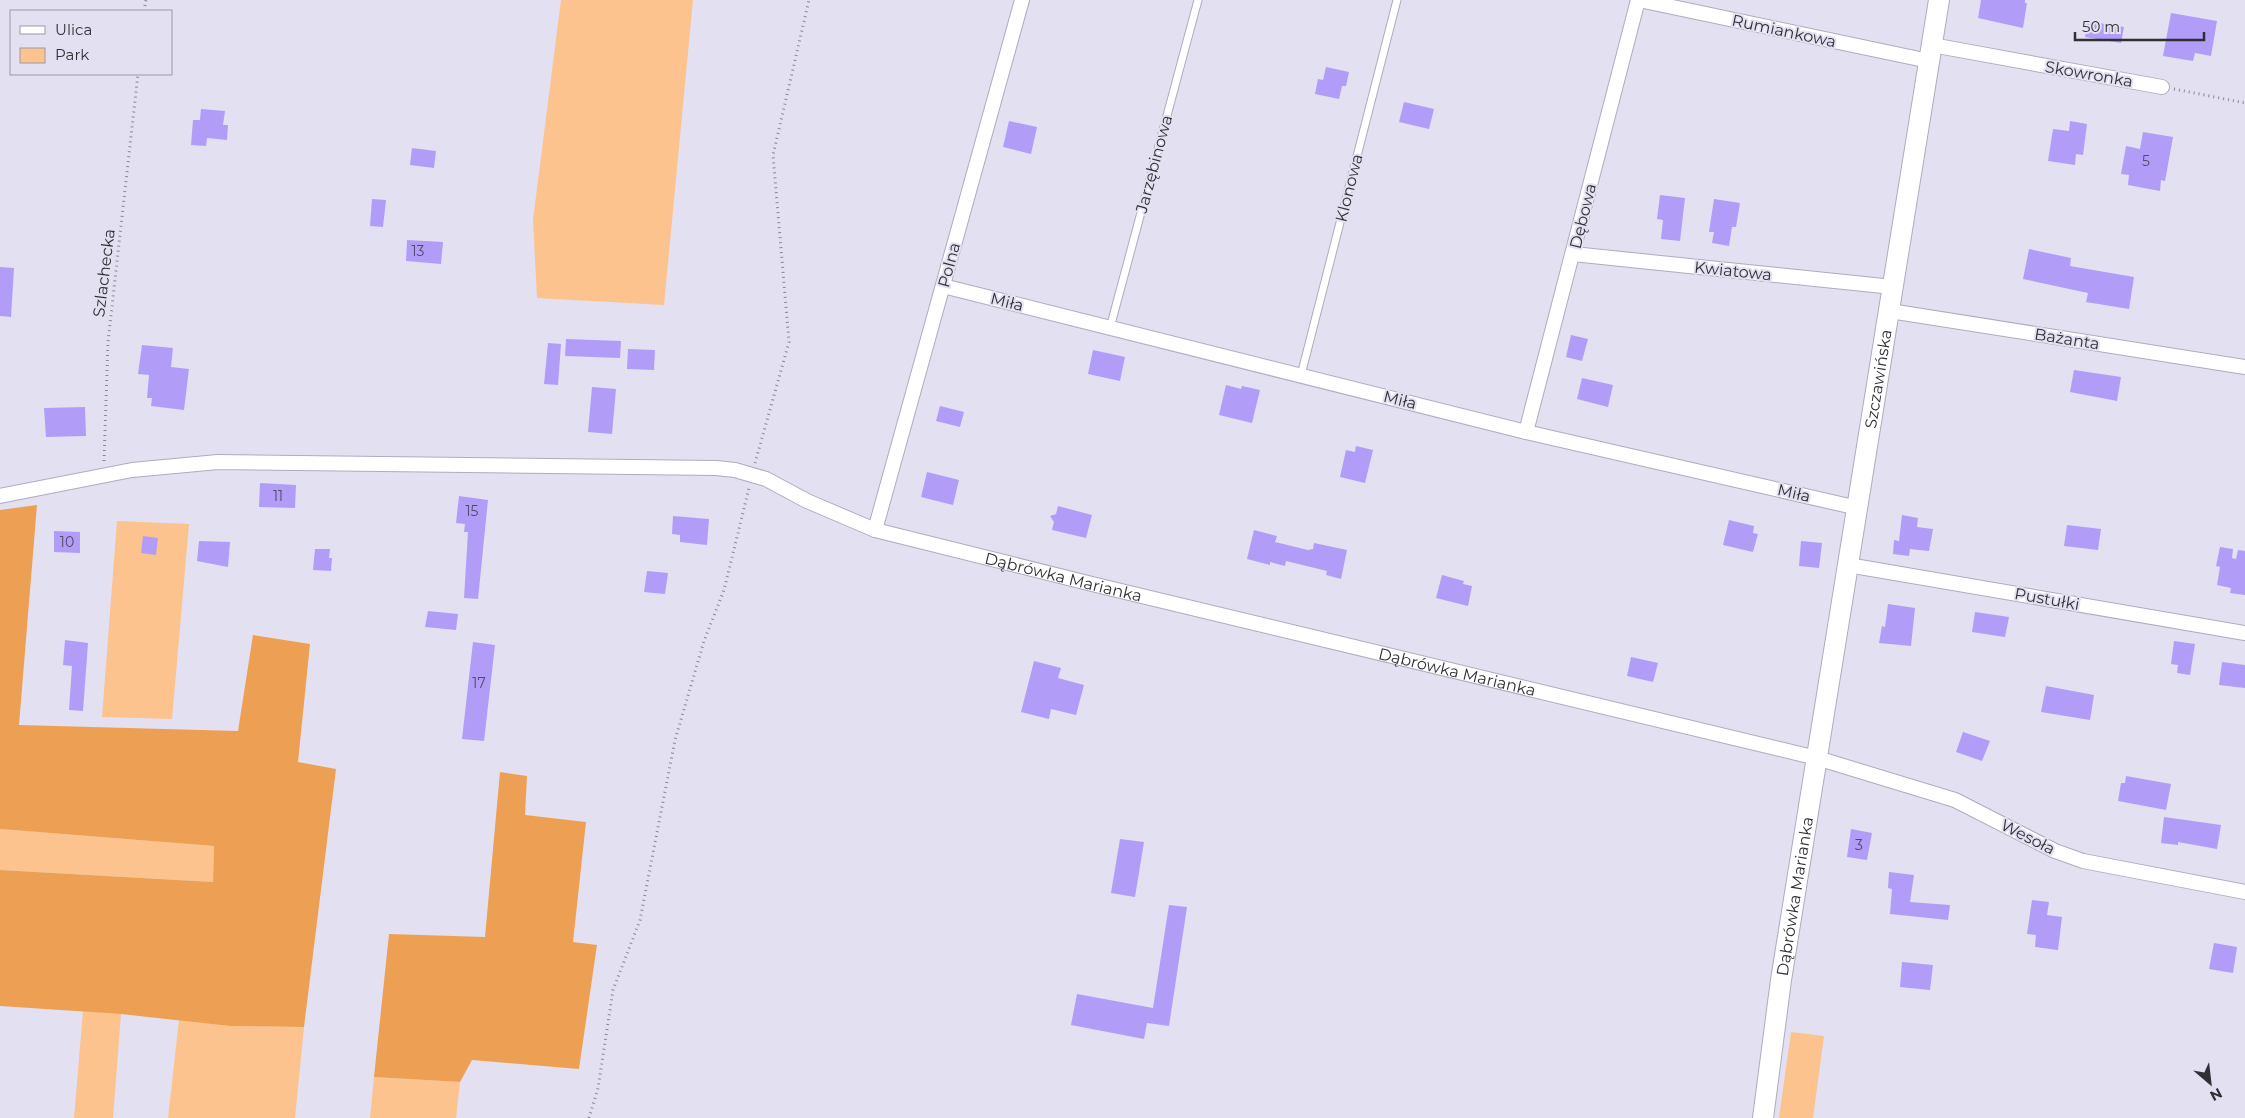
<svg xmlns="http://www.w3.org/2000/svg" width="2245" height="1118" font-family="Montserrat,sans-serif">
  <rect width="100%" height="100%" fill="#e3e0f1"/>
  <path fill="#fcc38f" d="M 561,0 L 693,0 L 664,305 L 537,298 L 533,220 Z
    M 117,521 L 189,524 L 172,719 L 102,717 Z
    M 0,829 L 214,846 L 213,882 L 0,870 Z
    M 83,1011 L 121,1014 L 113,1118 L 74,1118 Z
    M 179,1020 L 230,1026 L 304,1027 L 295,1118 L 168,1118 Z
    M 1791,1032 L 1824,1036 L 1813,1118 L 1779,1118 Z
    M 374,1077 L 460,1082 L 456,1118 L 370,1118 Z"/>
  <path fill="#eda054" d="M 37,505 L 19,725 L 238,731 L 253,635 L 310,644 L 298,762 L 336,769 L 304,1027 L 230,1026 L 121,1014 L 0,1006 L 0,870 L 213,882 L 214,846 L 0,829 L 0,510 Z
    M 500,772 L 527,776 L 525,815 L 586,822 L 573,942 L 597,945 L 579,1069 L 472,1060 L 460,1082 L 374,1077 L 389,934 L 485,937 Z"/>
  <path fill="#b19df8" d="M 1981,0 L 2025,0 L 2025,3 L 2027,3 L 2023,28 L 1978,18 Z
    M 2171,13 L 2217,21 L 2211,56 L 2195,53 L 2193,61 L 2163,56 Z
    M 2087,21 L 2124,27 L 2121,43 L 2085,37 Z
    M 1326,67 L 1349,72 L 1346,86 L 1342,86 L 1339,99 L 1315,94 L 1318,79 L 1323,80 Z
    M 1404,102 L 1434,109 L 1429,129 L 1399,122 Z
    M 201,109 L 225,111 L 223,125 L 228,125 L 227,140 L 207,138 L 206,146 L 191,145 L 193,120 L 200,120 Z
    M 1009,121 L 1037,127 L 1031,154 L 1003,147 Z
    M 2070,121 L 2087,124 L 2083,155 L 2076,154 L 2075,165 L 2048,161 L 2053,129 L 2069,131 Z
    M 2143,132 L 2173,137 L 2165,181 L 2161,180 L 2160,191 L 2128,185 L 2129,175 L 2121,174 L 2126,146 L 2140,149 Z
    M 412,148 L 436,151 L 434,168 L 410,165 Z
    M 1660,195 L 1685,198 L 1680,241 L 1661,239 L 1663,220 L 1657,219 Z
    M 372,199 L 386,200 L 383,227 L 370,226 Z
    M 1714,199 L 1740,203 L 1736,227 L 1732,227 L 1729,246 L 1712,243 L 1714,232 L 1709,232 Z
    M 407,240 L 443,242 L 441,264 L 406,261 Z
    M 2029,249 L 2071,258 L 2070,266 L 2134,277 L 2129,309 L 2086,302 L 2088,293 L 2023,279 Z
    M 0,267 L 14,268 L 11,317 L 0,316 Z
    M 1571,335 L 1588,339 L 1582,361 L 1566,357 Z
    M 566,339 L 621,341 L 620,358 L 565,356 Z
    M 548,343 L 561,344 L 558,385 L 544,384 Z
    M 142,345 L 173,348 L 171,367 L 189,369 L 184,410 L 151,406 L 152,398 L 147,398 L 149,375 L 138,374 Z
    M 628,349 L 655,350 L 654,370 L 627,369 Z
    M 1093,350 L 1125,357 L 1120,381 L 1088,374 Z
    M 2074,370 L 2121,377 L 2117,401 L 2070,392 Z
    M 1582,378 L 1613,385 L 1608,407 L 1577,399 Z
    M 1226,385 L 1241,389 L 1242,386 L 1260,390 L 1252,423 L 1219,415 Z
    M 592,387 L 616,389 L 612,434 L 588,432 Z
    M 940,406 L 964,412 L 960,427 L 936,421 Z
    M 85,407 L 86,436 L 46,437 L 44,408 Z
    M 1356,446 L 1373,450 L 1365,483 L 1340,477 L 1346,450 L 1355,452 Z
    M 927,472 L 959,480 L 953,505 L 921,497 Z
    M 260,483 L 296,485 L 295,508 L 259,507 Z
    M 459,496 L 488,500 L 478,599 L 464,598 L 468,532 L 464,532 L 465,524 L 456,523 Z
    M 1058,506 L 1092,515 L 1086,538 L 1052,530 L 1054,522 L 1050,516 L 1056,514 Z
    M 1902,515 L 1918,518 L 1917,527 L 1933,529 L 1929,551 L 1910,549 L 1909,556 L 1893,554 L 1894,540 L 1899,541 Z
    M 673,516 L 709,519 L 707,545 L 680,542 L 680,535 L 672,534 Z
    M 1729,520 L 1754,526 L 1753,533 L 1758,534 L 1753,552 L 1723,545 Z
    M 2067,525 L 2101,529 L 2098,550 L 2064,546 Z
    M 1254,530 L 1277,536 L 1275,542 L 1308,550 L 1313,549 L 1314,543 L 1347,550 L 1341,579 L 1326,575 L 1327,571 L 1286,561 L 1285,566 L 1270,562 L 1270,565 L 1247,559 Z
    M 54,531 L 80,532 L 80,553 L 54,552 Z
    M 143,536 L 158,538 L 156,555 L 141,553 Z
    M 199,541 L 230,542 L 228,567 L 197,561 Z
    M 1801,541 L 1822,543 L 1819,568 L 1799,566 Z
    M 2220,547 L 2233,549 L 2232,558 L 2236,559 L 2238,550 L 2245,551 L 2245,595 L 2230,593 L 2231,588 L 2217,585 L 2220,567 L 2216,566 Z
    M 315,549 L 330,549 L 329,558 L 332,558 L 331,571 L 313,570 Z
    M 647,571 L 668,573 L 665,594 L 644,592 Z
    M 1442,575 L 1464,581 L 1463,584 L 1472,586 L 1468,606 L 1436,598 Z
    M 1888,604 L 1915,608 L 1911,646 L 1879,643 L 1882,626 L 1885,627 Z
    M 428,611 L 458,614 L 456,630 L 425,627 Z
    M 1975,612 L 2009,617 L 2005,637 L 1972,632 Z
    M 65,640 L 88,643 L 83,711 L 69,710 L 72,666 L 63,665 Z
    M 2174,641 L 2195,644 L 2190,675 L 2177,673 L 2178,665 L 2171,664 Z
    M 473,642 L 495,645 L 484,741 L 462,739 Z
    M 1631,657 L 1658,663 L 1653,682 L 1627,676 Z
    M 1034,661 L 1061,668 L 1058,678 L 1084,685 L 1076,715 L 1051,709 L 1049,719 L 1021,712 Z
    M 2222,662 L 2245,665 L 2245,688 L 2219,685 Z
    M 2046,686 L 2094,695 L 2090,720 L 2041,712 Z
    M 1963,732 L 1990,741 L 1982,761 L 1956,752 Z
    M 2126,776 L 2171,784 L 2166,810 L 2118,801 L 2121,783 L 2125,783 Z
    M 2164,817 L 2221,825 L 2217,849 L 2178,842 L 2178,845 L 2161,843 Z
    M 1851,829 L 1872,833 L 1867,860 L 1847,857 Z
    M 1120,839 L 1144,842 L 1135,897 L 1111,893 Z
    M 1889,872 L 1914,875 L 1910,902 L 1950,905 L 1948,920 L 1890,914 L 1892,889 L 1888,888 Z
    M 2032,900 L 2049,902 L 2047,915 L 2062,917 L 2058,950 L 2035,947 L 2036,935 L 2027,934 Z
    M 1169,905 L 1187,907 L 1169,1026 L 1147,1023 L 1144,1039 L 1071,1025 L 1077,994 L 1153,1008 Z
    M 2214,943 L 2237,947 L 2233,973 L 2209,969 Z
    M 1902,962 L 1933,965 L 1930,990 L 1900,987 Z"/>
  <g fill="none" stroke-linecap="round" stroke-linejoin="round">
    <defs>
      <path id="lane" d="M 1110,328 L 1198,0
        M 1301,375 L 1397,0"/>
      <g id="street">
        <path d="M 1639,0 L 1929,61"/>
        <path d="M 1932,45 L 2162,87"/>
        <path d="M 1573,254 L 1893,287"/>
        <path d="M 943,286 L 1526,432 L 1858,508"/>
        <path d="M 1890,311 L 2245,367"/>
        <path d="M 1526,432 L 1638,0"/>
        <path id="s1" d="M 0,496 L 132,470 L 218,462 L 716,468 L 735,470 L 766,479 L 807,501 L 875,530 L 1096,585 L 1817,758 L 1955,800 L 2055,851 L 2083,861 L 2245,892"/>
        <path d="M 875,530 L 1022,0"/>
        <path d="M 1848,565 L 2245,633"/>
      </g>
      <g id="secondary">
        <path id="s2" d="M 1763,1118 L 1781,980 L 1939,0"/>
      </g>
    </defs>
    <use href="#lane" stroke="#aeacbc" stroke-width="9"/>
    <use href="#street" stroke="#aeacbc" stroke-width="16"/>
    <use href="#secondary" stroke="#aeacbc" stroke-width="22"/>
    <path stroke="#8b8894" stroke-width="3" stroke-dasharray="1 4" stroke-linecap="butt" d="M 144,11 L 146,0
      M 2174,89 L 2245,103
      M 104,461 L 108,342 L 138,74
      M 755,463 L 789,342 L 773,155 L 809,0
      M 589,1118 L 598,1088 L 613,990 L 640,920 L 675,740 L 704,641 L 724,590 L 749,488"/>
    <use href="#lane" stroke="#fff" stroke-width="7"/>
    <use href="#street" stroke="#fff" stroke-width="14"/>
    <use href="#secondary" stroke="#fff" stroke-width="20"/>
  </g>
  <g text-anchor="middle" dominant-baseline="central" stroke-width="4" stroke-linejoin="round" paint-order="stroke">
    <g font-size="14" fill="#514a66">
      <text x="2146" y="161">5</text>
      <text x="418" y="251">13</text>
      <text x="278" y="496">11</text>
      <text x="472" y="511">15</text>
      <text x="67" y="542">10</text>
      <text x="479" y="683">17</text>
      <text x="1859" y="845">3</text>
    </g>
    <g font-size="16" fill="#312f36" stroke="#e3e0f1">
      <text transform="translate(1784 31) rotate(12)">Rumiankowa</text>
      <text transform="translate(2089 74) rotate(10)">Skowronka</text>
      <text transform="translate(1154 164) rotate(-75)">Jarzębinowa</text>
      <text transform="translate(1349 188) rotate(-76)">Klonowa</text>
      <text transform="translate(1583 216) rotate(-76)">Dębowa</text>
      <text transform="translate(949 265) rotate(-75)">Polna</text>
      <text transform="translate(1733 271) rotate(6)">Kwiatowa</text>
      <text transform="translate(104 273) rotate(-83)">Szlachecka</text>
      <text transform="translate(1007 302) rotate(14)">Miła</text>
      <text transform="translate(2067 339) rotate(9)">Bażanta</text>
      <text stroke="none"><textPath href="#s2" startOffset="748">Szczawińska</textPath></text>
      <text transform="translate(1400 400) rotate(14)">Miła</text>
      <text transform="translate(1794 493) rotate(13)">Miła</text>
      <text stroke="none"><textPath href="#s1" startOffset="1085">Dąbrówka Marianka</textPath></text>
      <text transform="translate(2047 599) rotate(10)">Pustułki</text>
      <text stroke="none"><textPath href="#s1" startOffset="1490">Dąbrówka Marianka</textPath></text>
      <text transform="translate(2028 837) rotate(27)">Wesoła</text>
      <text stroke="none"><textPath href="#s2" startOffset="224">Dąbrówka Marianka</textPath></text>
    </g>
  </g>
  <rect x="10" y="10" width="162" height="65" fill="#e3e0f1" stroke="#9c99a6"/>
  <rect x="20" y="26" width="25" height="8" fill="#ffffff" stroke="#9c99a6"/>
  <text x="55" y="35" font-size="15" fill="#312f36">Ulica</text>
  <rect x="20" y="48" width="25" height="15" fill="#fcc38f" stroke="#9c99a6"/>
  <text x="55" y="60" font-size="15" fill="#312f36">Park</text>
  <g transform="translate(2210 1083) rotate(152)" stroke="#e3e0f1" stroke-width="4" paint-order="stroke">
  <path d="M0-4L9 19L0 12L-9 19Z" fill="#312f36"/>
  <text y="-8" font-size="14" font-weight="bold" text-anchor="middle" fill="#312f36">N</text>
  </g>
  <path d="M2075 32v8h129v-8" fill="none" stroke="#312f36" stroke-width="2.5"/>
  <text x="2082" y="32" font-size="15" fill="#312f36" stroke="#e3e0f1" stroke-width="4" paint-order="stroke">50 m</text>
</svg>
